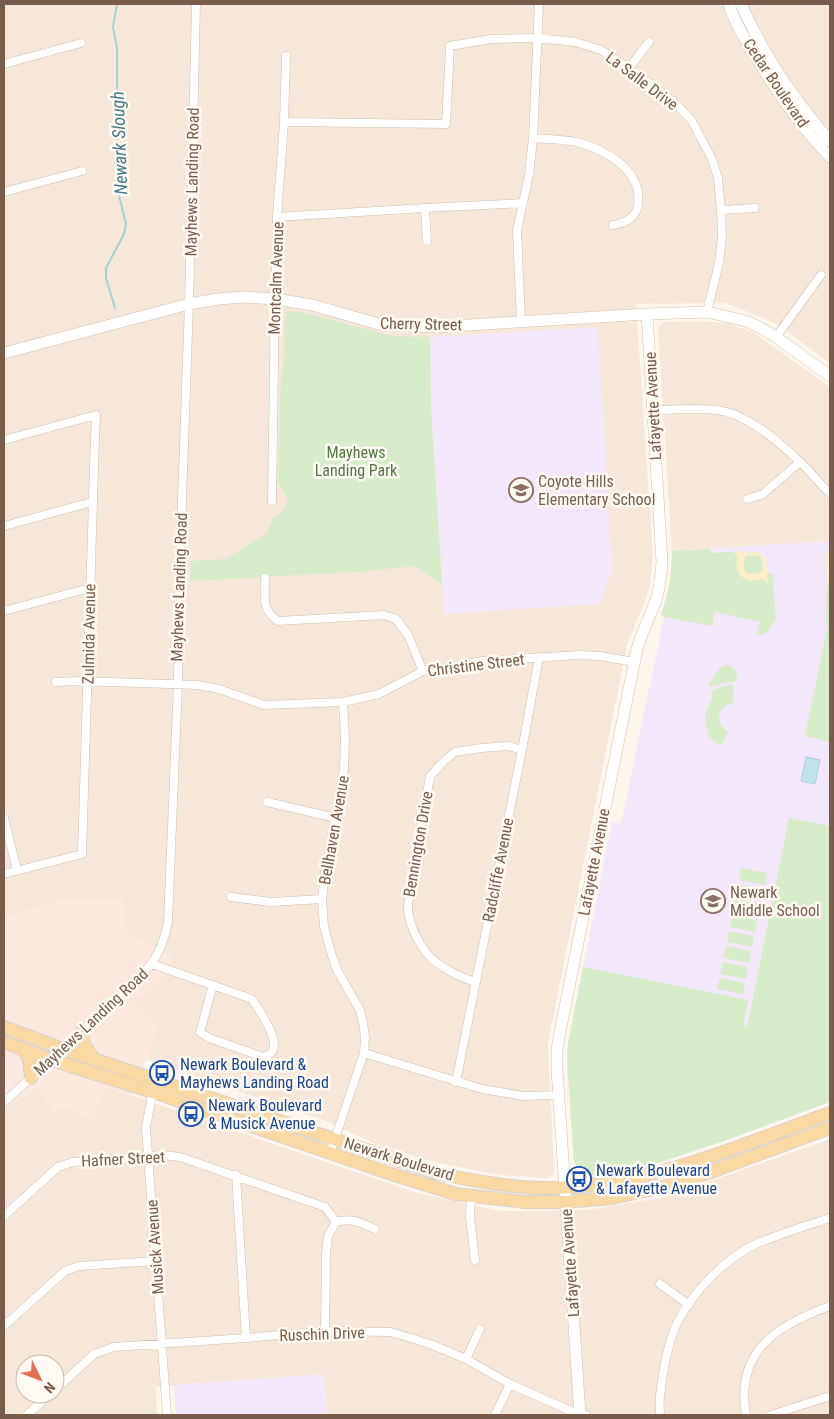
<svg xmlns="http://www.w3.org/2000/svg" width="834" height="1419" font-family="'Roboto Condensed',sans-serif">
  <rect width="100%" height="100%" fill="#fdf6ec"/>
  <path fill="#f5e8da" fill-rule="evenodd" d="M 4,4 L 830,4 L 830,363 L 775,323 L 726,303 L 636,304 L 653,556 L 650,584 L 646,599 L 627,644 L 548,1043 L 554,1171 L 552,1176 L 547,1178 L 499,1175 L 438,1163 L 375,1144 L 326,1121 L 146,1059 L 157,1027 L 131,1001 L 172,956 L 132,936 L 126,927 L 72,898 L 4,917 Z
    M 700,321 L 726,323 L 753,332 L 830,387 L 830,541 L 672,551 L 658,328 L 664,322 Z
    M 35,1086 L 55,1112 L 61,1107 L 92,1117 L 104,1086 L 415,1192 L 499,1211 L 587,1210 L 666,1197 L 830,1139 L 830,1415 L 327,1415 L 324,1374 L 156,1387 L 157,1415 L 4,1415 L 4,1094 L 14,1105 ZM 25,1364 L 55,1364 L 55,1394 L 25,1394 Z"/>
  <path fill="#fde8e0" d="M 72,898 L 123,898 L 126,927 L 132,936 L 173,956 L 160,979 L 150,989 L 131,1001 L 157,1027 L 133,1096 L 104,1086 L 92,1118 L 61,1107 L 55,1112 L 35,1086 L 14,1105 L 4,1094 L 4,917 Z"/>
  <path fill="#f3e8fa" d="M 598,327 L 612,571 L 599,604 L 444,614 L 431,409 L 430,337 Z
    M 830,541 L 830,1102 L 727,1140 L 658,1163 L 623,1171 L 589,1176 L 574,1163 L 567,1068 L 568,1043 L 612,822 L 621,824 L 664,617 L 661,614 L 670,585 L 671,573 L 672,551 Z
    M 324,1374 L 327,1415 L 176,1415 L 174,1385 Z"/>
  <path fill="#d8ecc9" d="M 291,311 L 305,313 L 393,336 L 430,337 L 431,409 L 442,585 L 416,566 L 356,572 L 190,581 L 191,561 L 225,559 L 266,534 L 273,518 L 285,509 L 288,500 L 278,482 L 281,373 L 283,373 L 285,316 L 287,312 Z
    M 710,549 L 711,553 L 746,551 L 746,553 L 759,552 L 766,558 L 767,573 L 774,575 L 773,585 L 776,619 C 770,628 769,635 757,635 L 760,622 L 715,612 L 712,626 L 664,617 L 661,614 C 669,593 672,573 672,551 Z
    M 829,551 L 830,551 L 830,742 L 805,736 L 828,624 L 826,623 L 827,565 L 825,556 Z
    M 725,665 C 735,665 737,672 738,681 L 724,683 L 710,687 L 709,685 L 719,669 Z
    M 733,684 L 733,703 C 717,706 714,722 728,732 L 721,746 L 715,742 L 708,735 L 709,734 C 705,725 703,716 708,707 C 710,701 713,698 712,691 L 720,687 Z
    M 789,818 L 830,826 L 830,1102 L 727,1140 L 658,1163 L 623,1171 L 589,1176 L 574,1163 L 567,1056 L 568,1043 L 583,967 L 748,1000 L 743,1026 L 747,1027 Z
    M 741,868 L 767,873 L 765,885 L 739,880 Z
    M 738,884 L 764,889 L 761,900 L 736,895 Z
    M 735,899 L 761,904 L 758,916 L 733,911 Z
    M 732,915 L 757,920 L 755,932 L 730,927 Z
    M 729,931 L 754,936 L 752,947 L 727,942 Z
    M 726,946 L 751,951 L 749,963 L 723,958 Z
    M 723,962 L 748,967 L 746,979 L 720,974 Z
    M 720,978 L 745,983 L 743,994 L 717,989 Z"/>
  <path fill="#fcefc7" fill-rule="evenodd" d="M 746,551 L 746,553 L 759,552 L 766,558 L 768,584 L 763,579 C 745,584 732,575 738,556 L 733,552 ZM 759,555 L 762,559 L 763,571 L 759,573 L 747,574 L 744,570 C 744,565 743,560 747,556 Z
    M 829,551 L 830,551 L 830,583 L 827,587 L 827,565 L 825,556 Z"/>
  <path fill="#bfe3e8" stroke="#a5d3da" d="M 806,757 L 820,760 L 815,784 L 801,781 Z"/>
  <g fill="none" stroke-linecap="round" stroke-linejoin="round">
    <path stroke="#a5d3da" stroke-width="2" d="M 115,308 L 106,278 L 106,268 L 124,234 L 126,224 L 117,187 L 117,48 L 113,27 L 117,4"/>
    <defs>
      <path id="street" d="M 4,64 L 81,43
        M 629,68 L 649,42
        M 284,122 L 446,124 L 450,46 L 491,39 L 536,38 L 575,42 L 601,50 L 629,68 L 674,102 L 692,121 L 712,159 L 718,178 L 721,210 L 722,237 L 719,263 L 707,312
        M 533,138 C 547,139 562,139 576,142 C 604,149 643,169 638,205 C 636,218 625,223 613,225
        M 4,192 L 82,171
        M 425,208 L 427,241
        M 721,210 L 755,208
        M 277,217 L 425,208 L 523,203
        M 521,321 L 517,230 L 529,175 L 533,138 L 539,4
        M 776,337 L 821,275
        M 653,410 C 676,410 700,407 722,411 C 747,415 780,443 798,460 C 810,470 818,483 830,493
        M 4,440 L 96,415 C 90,561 87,707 82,854 L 4,874
        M 747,499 L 763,494 L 800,462
        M 272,501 L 275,299 L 277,217 L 284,122 L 286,56
        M 4,526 L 92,502
        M 265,578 C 265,597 261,609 278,621 L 384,615 L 396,619 L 408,635 L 423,671
        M 4,611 L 82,590 L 89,590
        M 56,682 L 79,681 L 198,685 L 219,689 L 264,705 L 343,702 L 379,694 L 423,671 L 483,661 L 579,655 L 600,656 L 634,662
        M 267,802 L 336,818
        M 4,818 L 17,870
        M 231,897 L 271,902 L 322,899
        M 152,964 L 252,999 C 259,1011 290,1051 263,1057 L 209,1038 L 200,1032 L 213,985
        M 476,982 C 461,978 439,967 428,955 C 422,948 412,930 410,920 C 408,915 408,910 408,905 L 430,776 L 444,761 L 455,752 L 481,748 L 509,746 L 522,750
        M 364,1053 L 482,1089 L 523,1096 L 559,1095
        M 456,1082 L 522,750 L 539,657
        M 153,1089 L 146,1128 L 167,1415
        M 4,1102 C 38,1072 72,1041 105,1009 C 120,995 138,981 151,964 C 161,951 165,937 168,922 L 178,683 L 179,586 L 189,304 L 196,4
        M 330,1153 L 364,1053 L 365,1037 L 363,1022 L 360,1010 L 338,972 L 333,959 L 324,927 L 322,899 L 325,873 L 344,769 L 345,737 L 343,702
        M 236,1175 L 246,1338
        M 471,1196 L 470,1217 L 475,1260
        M 4,1216 L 58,1167 L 73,1162 L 162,1155 L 180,1157 L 325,1207 L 336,1222
        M 336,1222 C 350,1217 362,1223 375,1229
        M 660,1284 L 689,1305
        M 4,1326 L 65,1271 L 79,1266 L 156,1261
        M 325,1331 L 326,1253 L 328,1236 L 336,1222
        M 466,1359 L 480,1329
        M 55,1390 L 94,1354 L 114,1347 L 246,1338 L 325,1331 L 391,1332 L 430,1344 L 466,1359 L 510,1384 L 571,1411 L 586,1415
        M 27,1415 L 50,1394
        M 495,1415 L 510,1384
        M 660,1415 C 660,1409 659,1403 660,1396 C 662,1376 666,1355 672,1336 C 683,1301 724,1258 758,1243 C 782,1233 806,1226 830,1218
        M 746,1415 C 735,1351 777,1325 830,1306
        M 771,1415 L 830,1396"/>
      <path id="secondary" d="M 729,4 C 735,23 746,41 757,59 C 778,94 802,128 830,157
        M 741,4 C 763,54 794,100 830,141
        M 4,353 L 189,304 L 218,299 L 243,297 L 275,299 L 312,305 L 382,325 L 436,327 L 647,314 L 707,312 L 746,321 L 761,328 L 776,337 L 830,376
        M 580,1415 L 557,1070 L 557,1050 L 560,1032 L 637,649 C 642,631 651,615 657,597 C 660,586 661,574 662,562 L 647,314"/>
      <path id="primary" d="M 4,1027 L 63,1049 L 436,1173 C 475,1181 516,1189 556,1188 C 652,1185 741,1145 830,1113
        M 82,1031 C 82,1044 87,1051 96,1060
        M 4,1042 L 52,1060 L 153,1092 L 391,1174 L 456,1194 L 525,1202 L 566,1202 L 612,1198 L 664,1187 L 719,1169 L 830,1128
        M 23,1049 L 29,1059 L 31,1078"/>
    </defs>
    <use href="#street" stroke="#d1beb0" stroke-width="9"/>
    <use href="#secondary" stroke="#d6c0b0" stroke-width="12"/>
    <use href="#primary" stroke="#dad1cd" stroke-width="14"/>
    <use href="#street" stroke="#fff" stroke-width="8"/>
    <use href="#secondary" stroke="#fff" stroke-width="11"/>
    <use href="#primary" stroke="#fbd9a5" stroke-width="12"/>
  </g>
  <defs>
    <symbol id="school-ring" viewBox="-11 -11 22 22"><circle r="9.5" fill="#fffaf3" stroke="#8d6e63" stroke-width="1.5"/><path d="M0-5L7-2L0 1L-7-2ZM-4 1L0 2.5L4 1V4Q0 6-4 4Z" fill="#8d6e63"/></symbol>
    <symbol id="bus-ring" viewBox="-11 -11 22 22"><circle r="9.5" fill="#fffaf3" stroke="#1a4fb4" stroke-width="1.5"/><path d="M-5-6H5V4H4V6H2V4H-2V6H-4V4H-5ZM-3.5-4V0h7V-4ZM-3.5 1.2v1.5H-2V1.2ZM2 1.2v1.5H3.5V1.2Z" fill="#1a4fb4"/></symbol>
  </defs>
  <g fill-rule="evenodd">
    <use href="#school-ring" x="507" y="476" width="28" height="28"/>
    <use href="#school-ring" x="699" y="887" width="28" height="28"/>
    <use href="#bus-ring" x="148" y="1059" width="28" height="28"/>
    <use href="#bus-ring" x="177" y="1100" width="28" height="28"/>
    <use href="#bus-ring" x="565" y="1165" width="28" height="28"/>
  </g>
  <g text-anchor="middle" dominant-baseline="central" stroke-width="5" stroke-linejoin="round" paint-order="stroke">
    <g font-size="16" fill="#7a5c4d" stroke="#fffaf3">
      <text transform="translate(642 81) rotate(37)">La Salle Drive</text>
      <text transform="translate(776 83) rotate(56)">Cedar Boulevard</text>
      <text transform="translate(192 182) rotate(-89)">Mayhews Landing Road</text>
      <text transform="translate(276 278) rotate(-88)">Montcalm Avenue</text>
      <text transform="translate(421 324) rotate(1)">Cherry Street</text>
      <text transform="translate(653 406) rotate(-93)">Lafayette Avenue</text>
      <text transform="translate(179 587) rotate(-88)">Mayhews Landing Road</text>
      <text transform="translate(89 634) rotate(-89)">Zulmida Avenue</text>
      <text transform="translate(476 665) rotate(-7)">Christine Street</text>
      <text transform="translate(334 830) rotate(-80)">Bellhaven Avenue</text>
      <text transform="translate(418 844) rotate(-80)">Bennington Drive</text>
      <text transform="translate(594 862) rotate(-79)">Lafayette Avenue</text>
      <text transform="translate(498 870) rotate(-79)">Radcliffe Avenue</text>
      <text transform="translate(91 1022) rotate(-43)">Mayhews Landing Road</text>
      <text transform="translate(123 1159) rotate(-3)">Hafner Street</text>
      <text transform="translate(399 1159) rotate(17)">Newark Boulevard</text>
      <text transform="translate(155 1247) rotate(-94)">Musick Avenue</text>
      <text transform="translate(570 1263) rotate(-94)">Lafayette Avenue</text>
      <text transform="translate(322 1334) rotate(-2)">Ruschin Drive</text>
    </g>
    <g font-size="16" fill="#537a41" stroke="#fffaf3">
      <text x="356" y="452">Mayhews<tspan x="356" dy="18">Landing Park</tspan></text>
    </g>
    <g font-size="16" fill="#785e54" stroke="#fffaf3" text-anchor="start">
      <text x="538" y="481">Coyote Hills<tspan x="538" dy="18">Elementary School</tspan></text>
      <text x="730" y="892">Newark<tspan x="730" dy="18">Middle School</tspan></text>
    </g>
    <g font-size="16" fill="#164399" stroke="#fffaf3" text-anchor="start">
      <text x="180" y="1064">Newark Boulevard &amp;<tspan x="180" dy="18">Mayhews Landing Road</tspan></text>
      <text x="208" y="1105">Newark Boulevard<tspan x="208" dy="18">&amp; Musick Avenue</tspan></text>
      <text x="596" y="1170">Newark Boulevard<tspan x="596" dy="18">&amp; Lafayette Avenue</tspan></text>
    </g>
    <g font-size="18" font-style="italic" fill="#437c86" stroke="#fffaf3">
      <text transform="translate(119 143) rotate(-92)">Newark Slough</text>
    </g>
  </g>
  <rect width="834" height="1419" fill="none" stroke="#7a5c4d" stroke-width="10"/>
  <g transform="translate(40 1379) rotate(132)"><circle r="24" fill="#fffaf3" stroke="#cabbb1"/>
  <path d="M0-4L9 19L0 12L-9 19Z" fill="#e76f51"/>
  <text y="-8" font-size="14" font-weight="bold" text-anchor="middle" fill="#7a5c4d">N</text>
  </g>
</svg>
